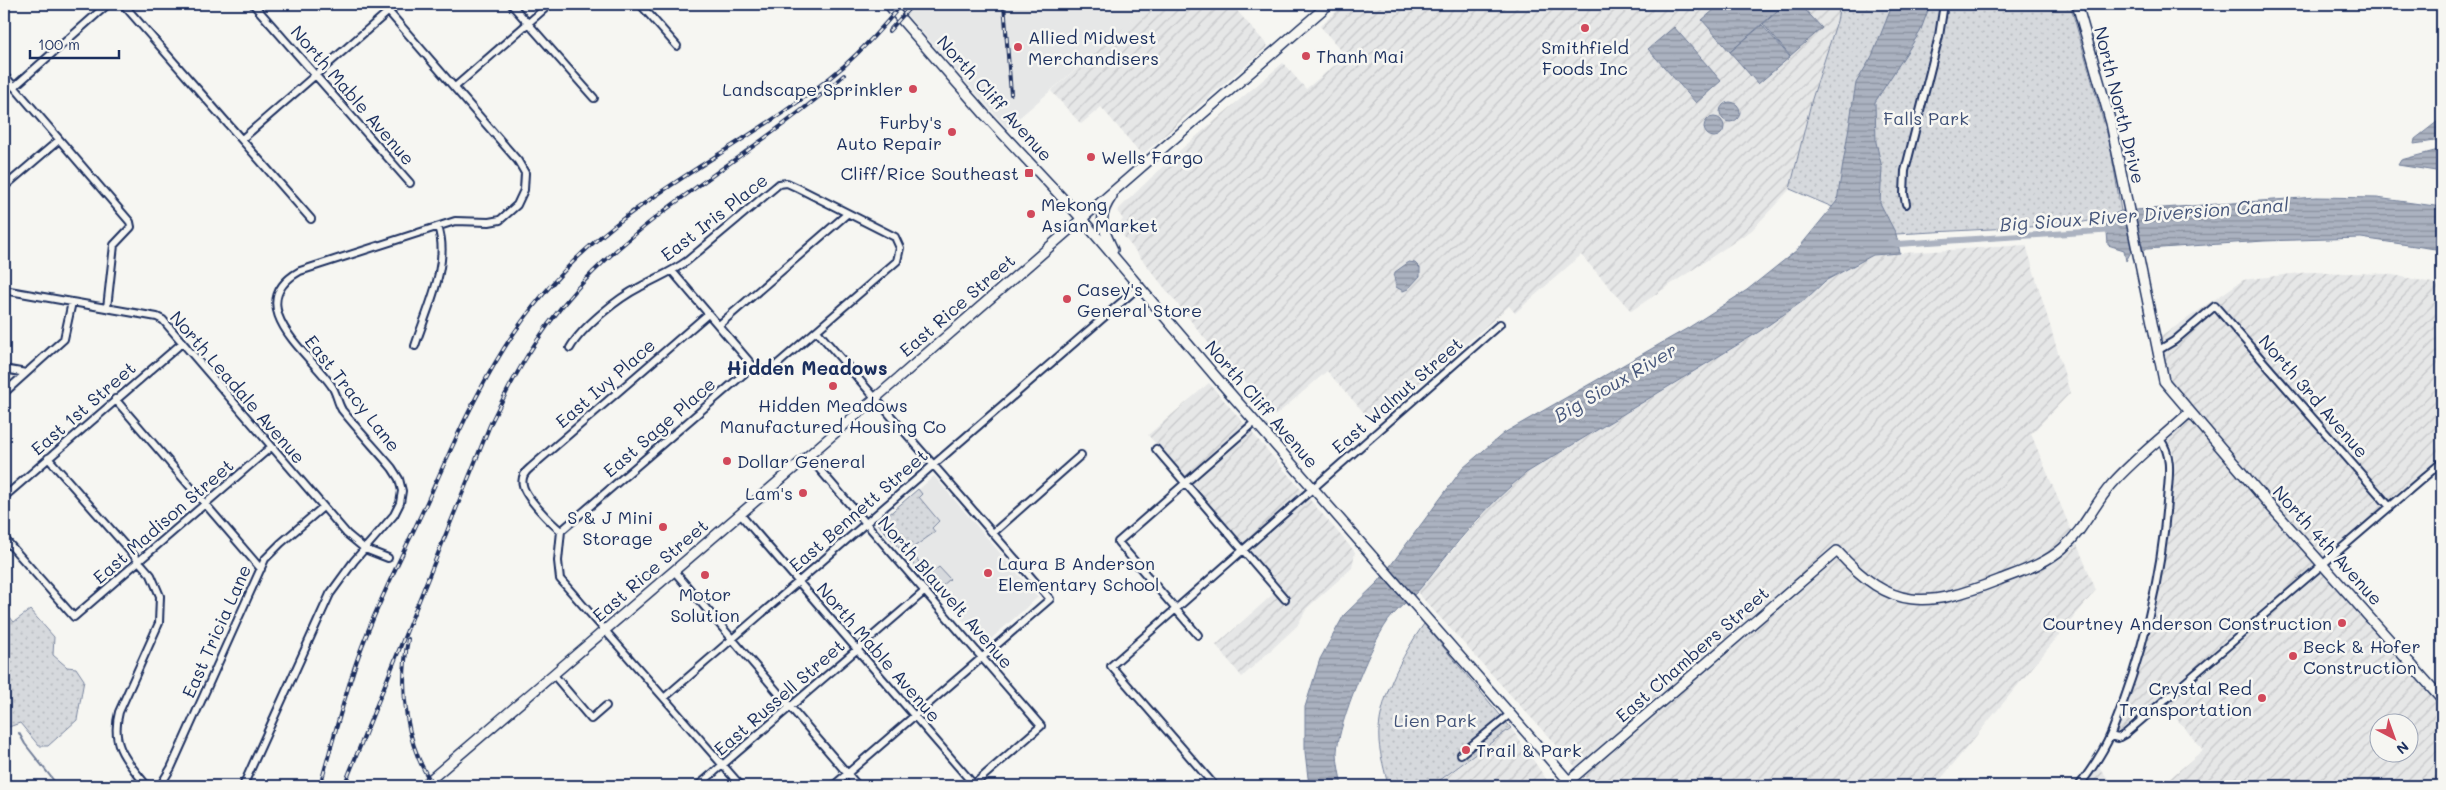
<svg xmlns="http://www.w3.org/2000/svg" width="2446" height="790" font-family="Mali,sans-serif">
  <defs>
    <pattern id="industrial-furrows" width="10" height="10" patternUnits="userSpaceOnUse" patternTransform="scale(1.25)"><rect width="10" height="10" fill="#e6e7e7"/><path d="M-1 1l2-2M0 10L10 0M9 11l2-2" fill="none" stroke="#c5c6c9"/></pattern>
    <pattern id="green-dots" width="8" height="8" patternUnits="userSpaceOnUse" patternTransform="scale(1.25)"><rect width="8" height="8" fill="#d6d9dd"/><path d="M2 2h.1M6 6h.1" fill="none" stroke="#b7bbc0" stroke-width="1.8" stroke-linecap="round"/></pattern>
    <pattern id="water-rules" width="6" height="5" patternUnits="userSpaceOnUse" patternTransform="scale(1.25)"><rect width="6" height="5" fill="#abb2c0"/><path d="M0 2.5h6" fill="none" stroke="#8a919f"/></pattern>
  </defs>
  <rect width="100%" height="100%" fill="#f6f6f2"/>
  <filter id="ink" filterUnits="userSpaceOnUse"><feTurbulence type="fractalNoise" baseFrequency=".02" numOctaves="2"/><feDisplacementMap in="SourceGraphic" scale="10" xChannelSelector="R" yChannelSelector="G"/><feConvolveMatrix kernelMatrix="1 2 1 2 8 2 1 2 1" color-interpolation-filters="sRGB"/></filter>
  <g filter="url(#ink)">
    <path fill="#e6e7e7" d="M 897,4 L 1152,4 L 1007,128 Z
      M 934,476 L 1038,597 L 984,645 L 880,524 Z"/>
    <path fill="url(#industrial-furrows)" fill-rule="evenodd" d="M 1151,4 L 1231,4 L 1268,46 L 1142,155 L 1101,107 L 1081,124 L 1051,91 Z
      M 1345,4 L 1840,4 L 1837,21 L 1812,100 L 1790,189 L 1752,230 L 1631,311 L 1581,255 L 1515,313 L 1509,306 L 1374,424 L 1327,371 L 1275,416 L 1226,361 L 1224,361 L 1218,355 L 1117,228 L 1123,219 L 1117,211 L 1128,200 L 1179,151 L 1283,63 L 1306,89 L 1346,56 L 1320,26 Z
      M 2026,245 L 2070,393 L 2031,434 L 2096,590 L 1935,786 L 1593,786 L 1417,592 L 1500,495 L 1526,473 L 1757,333 L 1806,299 L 1825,281 L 1873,255 Z
      M 2309,272 L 2388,274 L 2442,285 L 2442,469 L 2329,565 L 2169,381 L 2159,338 L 2243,280 Z
      M 1209,383 L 1355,552 L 1352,568 L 1307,608 L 1297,626 L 1242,677 L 1216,645 L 1281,587 L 1148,435 Z
      M 2189,416 L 2318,564 L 2123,732 L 2115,730 L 2141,653 L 2158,591 L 2166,547 L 2175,461 L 2172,448 L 2166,439 Z
      M 2323,569 L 2442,706 L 2442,786 L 2161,786 L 2203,750 L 2165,705 ZM 2378,722 L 2408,722 L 2408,752 L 2378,752 Z
      M 1511,728 L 1551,786 L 1432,786 L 1449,775 Z
      M 2098,766 L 2114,786 L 2083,786 Z"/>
    <path fill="url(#green-dots)" stroke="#78849e" d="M 1840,4 L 2070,4 L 2110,144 L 2121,211 L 2111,217 L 2067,225 L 1896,234 L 1790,189 L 1812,99 L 1837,21 Z
      M 918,489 L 922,494 L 919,497 L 939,521 L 932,528 L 935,532 L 911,549 L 920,564 L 939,587 L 936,590 L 878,524 Z
      M 4,610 L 14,622 L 30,610 L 54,637 L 53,655 L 67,667 L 76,668 L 84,680 L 77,720 L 48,746 L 39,746 L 20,723 L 6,728 L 4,725 Z
      M 1424,624 L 1511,728 L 1432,786 L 1388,786 C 1385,771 1380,756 1379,741 C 1376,704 1403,653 1424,624 Z"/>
    <path fill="#d6d9dd" stroke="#78849e" d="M 939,567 L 950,579 L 941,587 L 930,574 Z"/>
    <path fill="url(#water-rules)" stroke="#717e99" d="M 1721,4 L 1785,4 L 1730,52 L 1702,20 Z
      M 1786,4 L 1800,4 L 1822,28 L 1790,56 L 1763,24 Z
      M 1889,4 L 1930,5 L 1920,32 L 1875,102 L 1876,142 L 1882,168 L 1880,203 L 1896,234 L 1900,253 L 1873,255 L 1825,281 L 1806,299 L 1757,333 L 1526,473 C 1487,505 1455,544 1424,584 C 1415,596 1402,604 1392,616 C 1373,637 1338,724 1337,752 C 1337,763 1340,775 1342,786 L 1309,786 L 1305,752 L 1305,707 L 1320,659 L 1344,615 L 1379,581 L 1463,468 L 1504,433 L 1688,328 L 1747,290 L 1797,250 L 1837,201 L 1856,83 L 1872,56 L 1890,11 Z
      M 1762,25 L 1790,57 L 1758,84 L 1730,52 Z
      M 1674,27 L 1721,81 L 1696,103 L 1648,49 Z
      M1720 112a10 10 0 1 1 20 0a10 10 0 1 1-20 0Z
      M1704 127a10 10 0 1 1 20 0a10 10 0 1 1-20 0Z
      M 2442,118 L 2442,140 L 2414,144 L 2415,139 Z
      M 2442,149 L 2442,172 L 2398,165 L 2401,160 Z
      M 2316,197 L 2377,198 L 2442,207 L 2442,250 L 2361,238 L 2264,241 L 2132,250 L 2126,261 L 2124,250 L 2108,245 L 2106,218 L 2121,211 Z
      M 1409,262 L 1415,263 L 1420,268 L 1420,276 L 1408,289 L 1403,291 L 1396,287 L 1394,277 L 1395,272 Z"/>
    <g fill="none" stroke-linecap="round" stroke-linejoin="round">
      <path stroke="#717e99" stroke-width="2" d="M 19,733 L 25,744 L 58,786"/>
      <path stroke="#abb2c0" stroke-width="6" d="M 1890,242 L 1898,244 L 2115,230"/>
      <defs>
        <path id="street" d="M 123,4 L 311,219
          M 253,4 L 410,183
          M 511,4 L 594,98
          M 640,4 L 677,46
          M 4,75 L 130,222 L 131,227 L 114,245 L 107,308
          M 14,87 L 108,4
          M 455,87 L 550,4
          M 242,139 L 397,4
          M 4,187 L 59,140
          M 1906,204 L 1904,194 L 1905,171 L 1939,36 L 1944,4
          M 4,290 L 157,317 L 163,320 L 347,534 L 365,549 L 388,558
          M 708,314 L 530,468 C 525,472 521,478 523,485 C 525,497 551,523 561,531 L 558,561 L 560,579 L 741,786
          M 719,325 L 847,214
          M 817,331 L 1050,599 L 833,786
          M 415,346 C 426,311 451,263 438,227
          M 570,348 C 582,327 618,298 640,287 C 656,278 672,272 687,261 L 779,184 L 787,183 L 798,188 L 895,237 L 900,248 L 897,261 L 773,368 L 764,371 L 753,366 L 672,271
          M 2157,351 L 2174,341 L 2215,306 L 2390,507
          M 4,369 L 26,373
          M 4,393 L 64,339 L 72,302
          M 115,399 L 261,569
          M 1156,449 L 1285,599
          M 808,456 L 1041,726 L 972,786
          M 48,458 L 151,575 L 160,596 L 159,623 L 119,712 C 110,746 127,761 147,786
          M 4,497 L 182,343
          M 740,514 L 975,786
          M 561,531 L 753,366
          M 993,533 L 1081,455
          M 4,538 L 74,617 L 271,447
          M 674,571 L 858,786
          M 1198,635 L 1118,542 L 1255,422
          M 553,674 L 591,719 L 606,706
          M 664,698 L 1140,286
          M 2110,736 L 2118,738 L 2125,734 L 2442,462
          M 1461,754 L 1510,714
          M 160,786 L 171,768 L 265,559 L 281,543 L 323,507
          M 243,786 L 330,594 L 354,561 L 394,515 L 400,503 L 402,491 L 399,479 L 392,468 C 376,449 358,430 342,410 C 337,402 337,393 331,385 C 310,354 240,305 300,271 L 455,221 L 489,222 L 500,220 L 517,205 L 524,190 L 525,173 L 518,161 L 382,4
          M 698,786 L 925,591
          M 1215,786 L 1111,666 L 1500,324
          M 2079,786 C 2091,770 2103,753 2111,734 C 2141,660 2161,581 2167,501 C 2168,481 2174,457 2160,439"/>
        <path id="secondary" d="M 888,4 L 986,116 L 1081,218 L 1215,376 L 1573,786
          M 2077,4 L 2111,123 L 2164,381 L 2273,509 L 2442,699
          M 1112,196 C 1096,219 1103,228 1113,250
          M 1568,782 L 1837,551 C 1892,612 1927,608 1999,580 C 2022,571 2045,564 2063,548 C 2084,530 2094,504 2112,484 C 2135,458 2164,436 2190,412
          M 423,786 L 871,402 L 1329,4"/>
      </defs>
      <use href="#street" stroke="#1b2f5e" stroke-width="10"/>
      <use href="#secondary" stroke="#1b2f5e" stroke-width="12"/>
      <use href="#street" stroke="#f6f6f2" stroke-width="6"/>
      <use href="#secondary" stroke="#f6f6f2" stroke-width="9"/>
      <defs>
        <path id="rail" d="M 1004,4 L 1011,94
          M 889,31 L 913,4
          M 408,639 C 399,688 405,746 434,786
          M 320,786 C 332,744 343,701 357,660 C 376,606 403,554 427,502 C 477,391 515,303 615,225 C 688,168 773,127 844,66 C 865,47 884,26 902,4
          M 344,786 L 490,425 C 517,369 548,316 593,272 C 669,197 765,146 844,75"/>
      </defs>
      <use href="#rail" stroke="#1b2f5e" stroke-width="4"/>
      <use href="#rail" stroke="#f6f6f2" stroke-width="2" stroke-dasharray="5.5" stroke-linecap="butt"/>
    </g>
  </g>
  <g fill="#d1495b" stroke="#f6f6f2" stroke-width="2">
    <circle cx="1585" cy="28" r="5"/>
    <circle cx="1018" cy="47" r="5"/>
    <circle cx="1306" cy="56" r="5"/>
    <circle cx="913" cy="89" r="5"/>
    <circle cx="952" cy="132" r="5"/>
    <circle cx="1091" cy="157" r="5"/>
    <rect x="1024" y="168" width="10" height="10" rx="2.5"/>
    <circle cx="1031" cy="214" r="5"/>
    <circle cx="1067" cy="299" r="5"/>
    <circle cx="833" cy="386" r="5"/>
    <circle cx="727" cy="461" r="5"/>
    <circle cx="803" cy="493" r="5"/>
    <circle cx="663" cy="527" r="5"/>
    <circle cx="988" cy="573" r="5"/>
    <circle cx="705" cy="575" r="5"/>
    <circle cx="2342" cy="623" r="5"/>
    <circle cx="2293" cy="656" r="5"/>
    <circle cx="2262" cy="698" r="5"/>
    <circle cx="1466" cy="750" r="5"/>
  </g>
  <g text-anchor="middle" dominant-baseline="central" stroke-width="5" stroke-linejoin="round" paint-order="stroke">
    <g font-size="18" fill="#1b2f5e" stroke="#f6f6f2" text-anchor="start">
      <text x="1028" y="37">Allied Midwest<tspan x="1028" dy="21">Merchandisers</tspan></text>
      <text x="1585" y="47" text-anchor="middle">Smithfield<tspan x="1585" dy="21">Foods Inc</tspan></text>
      <text x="1316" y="56">Thanh Mai</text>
      <text x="903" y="89" text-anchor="end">Landscape Sprinkler</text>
      <text x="942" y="122" text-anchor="end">Furby's<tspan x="942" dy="21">Auto Repair</tspan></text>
      <text x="1101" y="157">Wells Fargo</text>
      <text x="1019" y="173" text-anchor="end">Cliff/Rice Southeast</text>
      <text x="1041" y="204">Mekong<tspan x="1041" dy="21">Asian Market</tspan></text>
      <text x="1077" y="289">Casey's<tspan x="1077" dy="21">General Store</tspan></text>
      <text x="833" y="405" text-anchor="middle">Hidden Meadows<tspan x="833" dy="21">Manufactured Housing Co</tspan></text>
      <text x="737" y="461">Dollar General</text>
      <text x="793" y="493" text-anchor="end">Lam's</text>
      <text x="653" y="517" text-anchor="end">S &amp; J Mini<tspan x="653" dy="21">Storage</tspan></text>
      <text x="998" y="563">Laura B Anderson<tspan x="998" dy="21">Elementary School</tspan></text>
      <text x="705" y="594" text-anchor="middle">Motor<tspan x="705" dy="21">Solution</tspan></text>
      <text x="2332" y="623" text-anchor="end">Courtney Anderson Construction</text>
      <text x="2303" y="646">Beck &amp; Hofer<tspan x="2303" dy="21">Construction</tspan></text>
      <text x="2252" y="688" text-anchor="end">Crystal Red<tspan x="2252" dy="21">Transportation</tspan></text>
      <text x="1476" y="750">Trail &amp; Park</text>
    </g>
    <g font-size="18" fill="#1b2f5e" stroke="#f6f6f2">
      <text transform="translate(353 95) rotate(49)">North Mable Avenue</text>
      <text transform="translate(995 98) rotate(48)">North Cliff Avenue</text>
      <text transform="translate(2120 105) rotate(76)">North North Drive</text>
      <text transform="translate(714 217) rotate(-38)">East Iris Place</text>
      <text transform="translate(957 305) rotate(-41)">East Rice Street</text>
      <text transform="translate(605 383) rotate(-41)">East Ivy Place</text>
      <text transform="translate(238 387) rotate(49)">North Leadale Avenue</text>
      <text transform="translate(353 393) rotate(52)">East Tracy Lane</text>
      <text transform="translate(1397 395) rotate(-41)">East Walnut Street</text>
      <text transform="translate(2314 396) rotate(49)">North 3rd Avenue</text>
      <text transform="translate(1262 404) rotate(49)">North Cliff Avenue</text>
      <text transform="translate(83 408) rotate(-41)">East 1st Street</text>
      <text transform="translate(659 427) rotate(-41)">East Sage Place</text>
      <text transform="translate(858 510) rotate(-41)">East Bennett Street</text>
      <text transform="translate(163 521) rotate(-41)">East Madison Street</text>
      <text transform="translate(2328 545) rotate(48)">North 4th Avenue</text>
      <text transform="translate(650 570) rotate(-41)">East Rice Street</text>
      <text transform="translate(946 592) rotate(49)">North Blauvelt Avenue</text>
      <text transform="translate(216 631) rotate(-66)">East Tricia Lane</text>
      <text transform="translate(879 652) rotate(49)">North Mable Avenue</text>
      <text transform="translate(1692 654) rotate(-41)">East Chambers Street</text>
      <text transform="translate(779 697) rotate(-41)">East Russell Street</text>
    </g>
    <g font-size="18" fill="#405177" stroke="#f6f6f2">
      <text x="1926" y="118">Falls Park</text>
      <text x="1435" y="720">Lien Park</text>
    </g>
    <g font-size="19" font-style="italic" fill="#46567b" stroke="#f6f6f2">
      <text transform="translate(2144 214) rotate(-4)">Big Sioux River Diversion Canal</text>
      <text transform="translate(1615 382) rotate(-30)">Big Sioux River</text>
    </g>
    <g font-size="19" font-weight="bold" fill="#1b2f5e" stroke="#f6f6f2">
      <text x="807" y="367">Hidden Meadows</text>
    </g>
  </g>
  <rect width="2446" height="790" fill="none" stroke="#f6f6f2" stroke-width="20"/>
  <rect x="10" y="10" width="2426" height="770" fill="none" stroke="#1b2f5e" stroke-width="2" filter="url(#ink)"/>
  <g transform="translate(2394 738) rotate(139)"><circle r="24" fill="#f6f6f2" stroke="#9ea6b7"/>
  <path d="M0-4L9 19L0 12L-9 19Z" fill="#d1495b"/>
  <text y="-8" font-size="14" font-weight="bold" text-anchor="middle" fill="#1b2f5e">N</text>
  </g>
  <path d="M30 50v8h89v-8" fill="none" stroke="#1b2f5e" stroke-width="2.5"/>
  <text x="38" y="50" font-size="15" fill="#1b2f5e" stroke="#f6f6f2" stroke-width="4" paint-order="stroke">100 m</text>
</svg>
